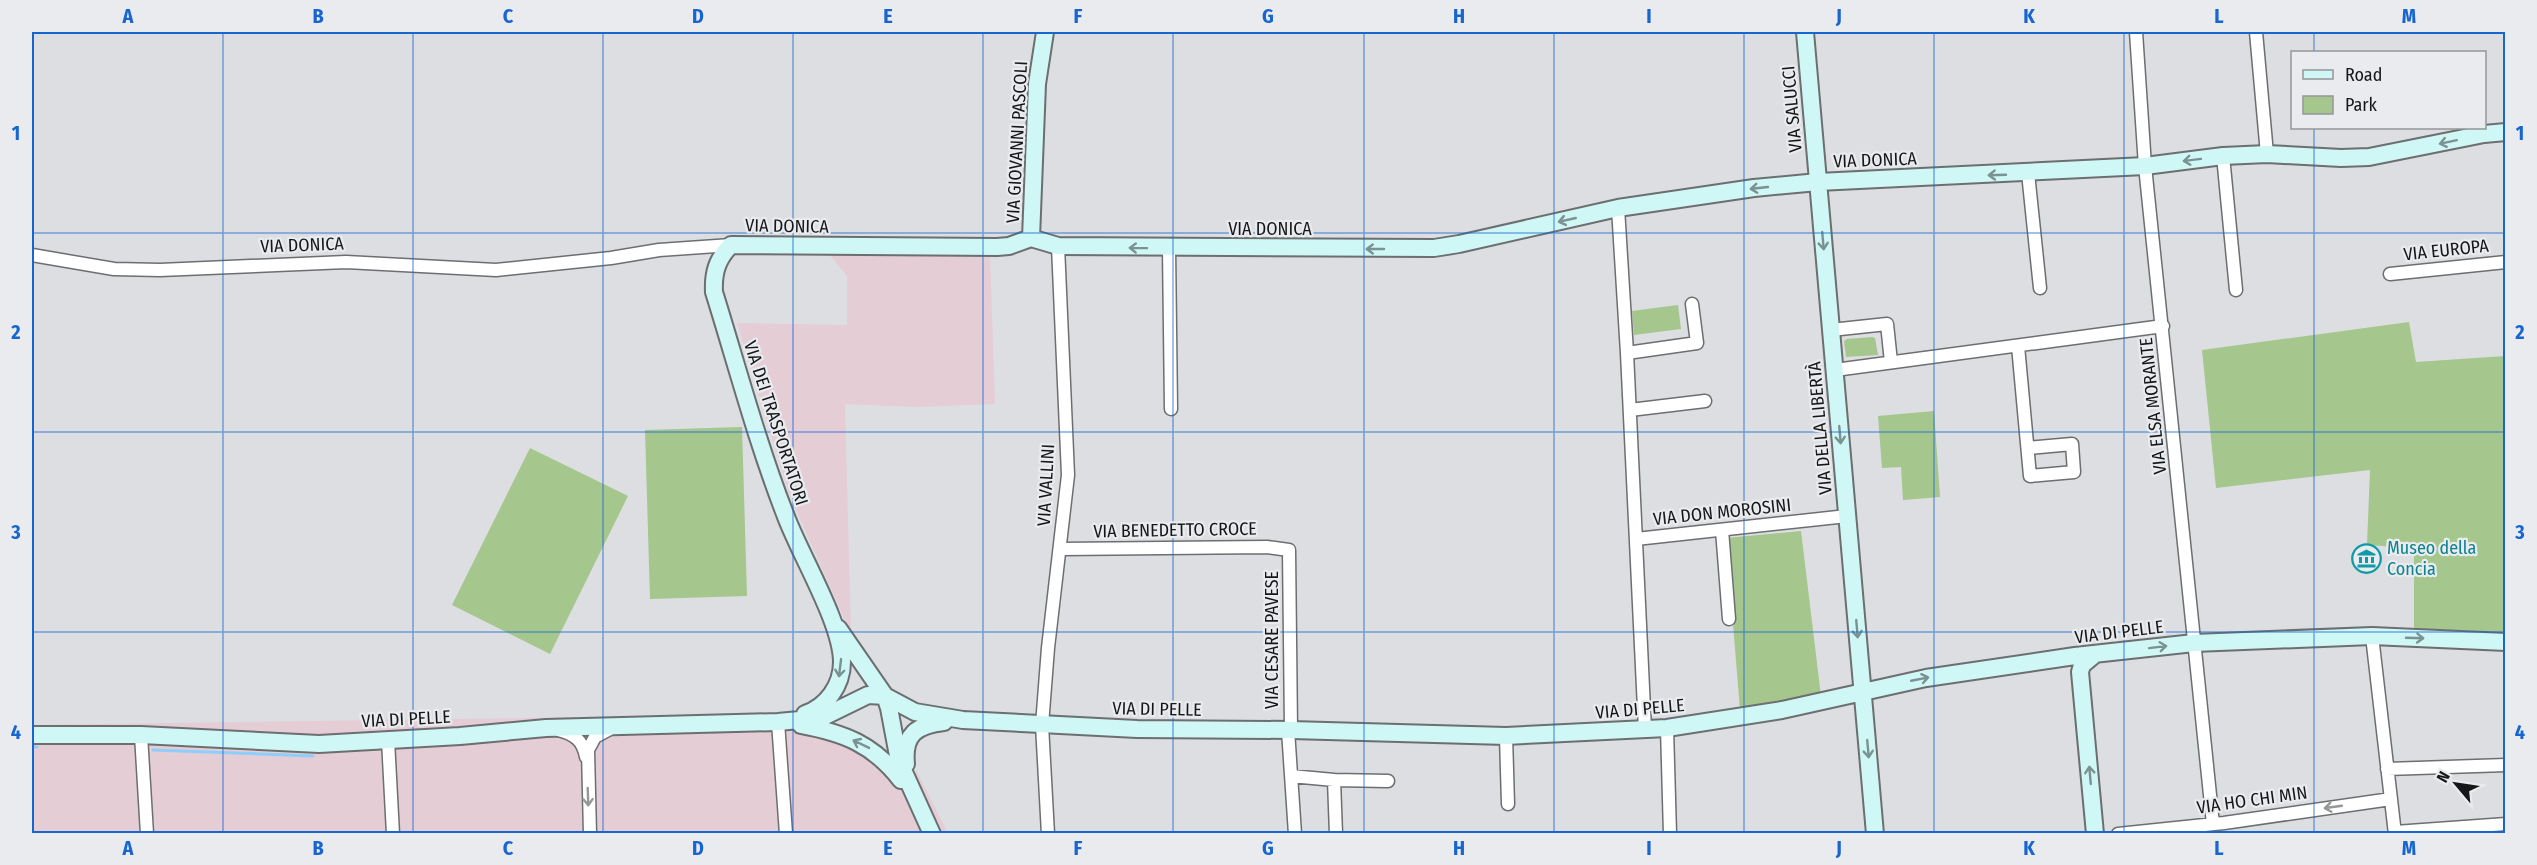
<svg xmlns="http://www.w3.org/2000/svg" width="2537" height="865" font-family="'Fira Sans Condensed',sans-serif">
  <rect width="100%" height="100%" fill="#dcdee1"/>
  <path fill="#e5cdd6" d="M 829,254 L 990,255 L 995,404 L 916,407 L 845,404 L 851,634 L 789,494 L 737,323 L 847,325 L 847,276 Z
    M 798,714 L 917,772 L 948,833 L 32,833 L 32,725 Z"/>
  <path fill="#a5c68d" d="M 1678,305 L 1681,329 L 1634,335 L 1632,311 Z
    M 2409,322 L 2416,362 L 2505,356 L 2505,632 L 2414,629 L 2414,548 L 2367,545 L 2370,470 L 2216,488 L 2202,350 Z
    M 1872,337 L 1875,338 L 1878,355 L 1846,357 L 1844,341 L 1847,339 Z
    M 1934,411 L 1940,497 L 1903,500 L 1901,467 L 1882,468 L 1878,416 Z
    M 742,427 L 747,596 L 650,599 L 645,430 Z
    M 530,448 L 628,496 L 550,654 L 452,605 Z
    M 1801,531 L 1821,696 L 1740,710 L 1726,538 Z"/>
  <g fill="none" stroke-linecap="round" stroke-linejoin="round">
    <path stroke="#8dcefa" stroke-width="3" d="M 32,747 L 37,747
      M 153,750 L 313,756"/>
    <defs>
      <path id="street" d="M 2136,32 L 2145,166 L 2213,824
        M 2256,32 L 2267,154
        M 2223,156 L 2236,290
        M 2028,173 L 2040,288
        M 1618,208 L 1627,353 L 1645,730
        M 1169,248 L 1171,409
        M 32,255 L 114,269 L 160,270 L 346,262 L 496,270 L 611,258 L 659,250 L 731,245
        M 2390,274 L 2506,262
        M 1831,330 L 1887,324 L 1891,362
        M 2018,346 L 2030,476 L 2074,472 L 2072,444 L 2028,448
        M 1627,353 L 1697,343 L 1692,304
        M 1835,370 L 2163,326
        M 1630,410 L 1705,401
        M 1722,530 L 1729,619
        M 1636,539 L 1847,516
        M 1061,549 L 1267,547 L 1289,550 L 1291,730
        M 2372,636 L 2395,834
        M 778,722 L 786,834
        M 1667,728 L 1670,834
        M 558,730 C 574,734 583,740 586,757
        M 1288,730 L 1295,834
        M 141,735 L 147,834
        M 1506,736 L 1508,804
        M 388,740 L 393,834
        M 2387,769 L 2506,765
        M 1291,776 L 1334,780 L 1336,834
        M 1334,780 L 1388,781
        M 2395,832 L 2506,824
        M 590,834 L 588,750 L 595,737 L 610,729
        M 1048,834 L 1042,725 L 1048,648 L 1068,475 L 1058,246
        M 2118,834 L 2224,823 L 2391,799"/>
      <path id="secondary" d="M 1805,32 L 1875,834
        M 1031,238 L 1037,84 L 1045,32
        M 838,628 L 885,696 L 889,708 L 899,761 L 932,834
        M 2094,655 L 2082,665 L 2080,672 L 2095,834
        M 805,714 C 826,707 842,686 842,662 C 842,623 799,553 785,514 C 757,442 737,366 714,292 C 713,273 717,259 731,245 L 997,247 L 1009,246 L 1031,238 L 1058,246 L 1434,248 L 1459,244 L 1618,208 L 1754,188 L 1818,182 L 2145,166 L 2223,156 L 2267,154 L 2341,158 L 2369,157 L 2484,134 L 2506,132
        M 801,725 C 844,733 873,744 901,780
        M 32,735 L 141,735 L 319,744 L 460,736 L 546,728 L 778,722 L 821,718 L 868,695 L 885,696 L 915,712 L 963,720 L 1137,729 L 1291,730 L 1506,736 L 1667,728 L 1782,710 L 1926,678 L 2075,656 L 2194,643 L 2372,636 L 2506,642
        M 906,764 C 903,734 917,725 944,722"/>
    </defs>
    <use href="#street" stroke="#6c6e70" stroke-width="15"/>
    <use href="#secondary" stroke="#6c6e70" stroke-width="20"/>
    <use href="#street" stroke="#fff" stroke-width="12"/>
    <use href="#secondary" stroke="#cef7f5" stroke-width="16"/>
  </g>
  <defs><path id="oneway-shaft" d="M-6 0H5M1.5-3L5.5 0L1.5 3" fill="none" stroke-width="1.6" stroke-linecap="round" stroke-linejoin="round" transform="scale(1.5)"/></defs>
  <g stroke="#7b9292">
    <use href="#oneway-shaft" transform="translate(2448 142) rotate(168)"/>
    <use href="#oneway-shaft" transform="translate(2192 160) rotate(173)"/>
    <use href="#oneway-shaft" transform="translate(1997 175) rotate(178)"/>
    <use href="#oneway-shaft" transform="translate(1759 188) rotate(174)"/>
    <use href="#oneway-shaft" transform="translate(1567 220) rotate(167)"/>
    <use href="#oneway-shaft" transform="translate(1823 241) rotate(85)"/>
    <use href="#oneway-shaft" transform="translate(1138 248) rotate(-179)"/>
    <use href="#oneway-shaft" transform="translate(1375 249) rotate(-180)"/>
    <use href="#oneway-shaft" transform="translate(1840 435) rotate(85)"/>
    <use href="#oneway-shaft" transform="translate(1857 629) rotate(85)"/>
    <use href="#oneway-shaft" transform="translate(2415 638) rotate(2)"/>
    <use href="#oneway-shaft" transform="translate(2158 647) rotate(-7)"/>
    <use href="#oneway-shaft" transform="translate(840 668) rotate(97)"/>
    <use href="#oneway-shaft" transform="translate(1920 679) rotate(-11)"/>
    <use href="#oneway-shaft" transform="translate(861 744) rotate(-154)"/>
    <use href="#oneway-shaft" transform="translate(1868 749) rotate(85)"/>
    <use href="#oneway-shaft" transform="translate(2090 775) rotate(-95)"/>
  </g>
  <g stroke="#969797">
    <use href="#oneway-shaft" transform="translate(588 797) rotate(88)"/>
    <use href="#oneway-shaft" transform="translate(2333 807) rotate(172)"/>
  </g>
  <path fill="none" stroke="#1766d0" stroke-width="1.5" stroke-opacity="0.55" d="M 223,32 L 223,834M 413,32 L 413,834M 603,32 L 603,834M 793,32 L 793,834M 983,32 L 983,834M 1173,32 L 1173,834M 1364,32 L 1364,834M 1554,32 L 1554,834M 1744,32 L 1744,834M 1934,32 L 1934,834M 2124,32 L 2124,834M 2314,32 L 2314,52M 2314,128 L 2314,834M 32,233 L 2506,233M 32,432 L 2506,432M 32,632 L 2506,632"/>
  <defs>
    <symbol id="museum-ring" viewBox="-11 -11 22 22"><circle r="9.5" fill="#e9ebee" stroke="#0f9aa8" stroke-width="1.5"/><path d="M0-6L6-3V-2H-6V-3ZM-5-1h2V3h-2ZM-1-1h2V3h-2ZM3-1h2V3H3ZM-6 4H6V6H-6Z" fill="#0f9aa8"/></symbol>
  </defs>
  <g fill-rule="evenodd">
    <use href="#museum-ring" x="2350" y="542" width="33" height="33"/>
  </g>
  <g text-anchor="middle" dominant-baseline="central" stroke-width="4.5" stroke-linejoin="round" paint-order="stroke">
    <g font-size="18" fill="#161718" stroke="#e9ebee">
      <text transform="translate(1792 109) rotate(-95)">VIA SALUCCI</text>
      <text transform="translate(1017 142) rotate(-87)">VIA GIOVANNI PASCOLI</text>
      <text transform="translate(1875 160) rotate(-2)">VIA DONICA</text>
      <text transform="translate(787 226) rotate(1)">VIA DONICA</text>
      <text x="1270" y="229">VIA DONICA</text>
      <text transform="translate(302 245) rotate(-2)">VIA DONICA</text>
      <text transform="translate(2446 250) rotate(-6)">VIA EUROPA</text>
      <text transform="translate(2153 406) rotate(-96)">VIA ELSA MORANTE</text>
      <text transform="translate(776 423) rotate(72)">VIA DEI TRASPORTATORI</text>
      <text transform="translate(1820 428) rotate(-95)">VIA DELLA LIBERTÀ</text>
      <text transform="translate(1046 485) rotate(-87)">VIA VALLINI</text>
      <text transform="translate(1722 512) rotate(-6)">VIA DON MOROSINI</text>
      <text transform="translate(1175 530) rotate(-1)">VIA BENEDETTO CROCE</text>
      <text transform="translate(2119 632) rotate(-7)">VIA DI PELLE</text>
      <text transform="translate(1272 640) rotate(-90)">VIA CESARE PAVESE</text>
      <text transform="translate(1157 709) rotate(1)">VIA DI PELLE</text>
      <text transform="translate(1640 709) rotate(-5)">VIA DI PELLE</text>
      <text transform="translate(406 719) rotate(-3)">VIA DI PELLE</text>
      <text transform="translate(2252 800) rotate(-8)">VIA HO CHI MIN</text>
    </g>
    <g font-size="18" fill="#0d838f" stroke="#e9ebee" text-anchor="start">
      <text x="2387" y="548">Museo della<tspan x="2387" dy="21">Concia</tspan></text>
    </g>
  </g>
  <rect width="2537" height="865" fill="none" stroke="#e9ebee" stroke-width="66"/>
  <rect x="2291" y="51" width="195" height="78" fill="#e9ebee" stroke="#959698" stroke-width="1.5"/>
  <rect x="2303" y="70" width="30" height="9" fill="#cef7f5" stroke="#959698" stroke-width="1.5"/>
  <text x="2345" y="81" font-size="18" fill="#161718">Road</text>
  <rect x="2303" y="96" width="30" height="18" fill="#a5c68d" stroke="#959698" stroke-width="1.5"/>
  <text x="2345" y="111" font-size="18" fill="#161718">Park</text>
  <g transform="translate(2456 784) rotate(299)" stroke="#e9ebee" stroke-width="4.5" paint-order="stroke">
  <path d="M0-4.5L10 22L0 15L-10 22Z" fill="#161718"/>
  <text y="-9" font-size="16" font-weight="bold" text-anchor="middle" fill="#161718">N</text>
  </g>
  <rect x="33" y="33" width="2471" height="799" fill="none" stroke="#1766d0" stroke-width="2"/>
  <g font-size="20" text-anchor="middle" font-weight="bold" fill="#1766d0">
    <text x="128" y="23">A</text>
    <text x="318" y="23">B</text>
    <text x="508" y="23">C</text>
    <text x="698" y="23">D</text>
    <text x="888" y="23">E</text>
    <text x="1078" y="23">F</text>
    <text x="1268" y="23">G</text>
    <text x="1459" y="23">H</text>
    <text x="1649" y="23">I</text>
    <text x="1839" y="23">J</text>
    <text x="2029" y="23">K</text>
    <text x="2219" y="23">L</text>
    <text x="2409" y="23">M</text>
    <text x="16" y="140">1</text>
    <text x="2520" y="140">1</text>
    <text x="16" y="339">2</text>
    <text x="2520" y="339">2</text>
    <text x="16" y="539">3</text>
    <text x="2520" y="539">3</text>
    <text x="16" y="739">4</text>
    <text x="2520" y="739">4</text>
    <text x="128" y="855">A</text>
    <text x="318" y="855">B</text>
    <text x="508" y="855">C</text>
    <text x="698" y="855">D</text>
    <text x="888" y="855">E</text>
    <text x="1078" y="855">F</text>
    <text x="1268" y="855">G</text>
    <text x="1459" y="855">H</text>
    <text x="1649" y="855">I</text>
    <text x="1839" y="855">J</text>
    <text x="2029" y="855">K</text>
    <text x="2219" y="855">L</text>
    <text x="2409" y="855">M</text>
  </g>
</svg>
